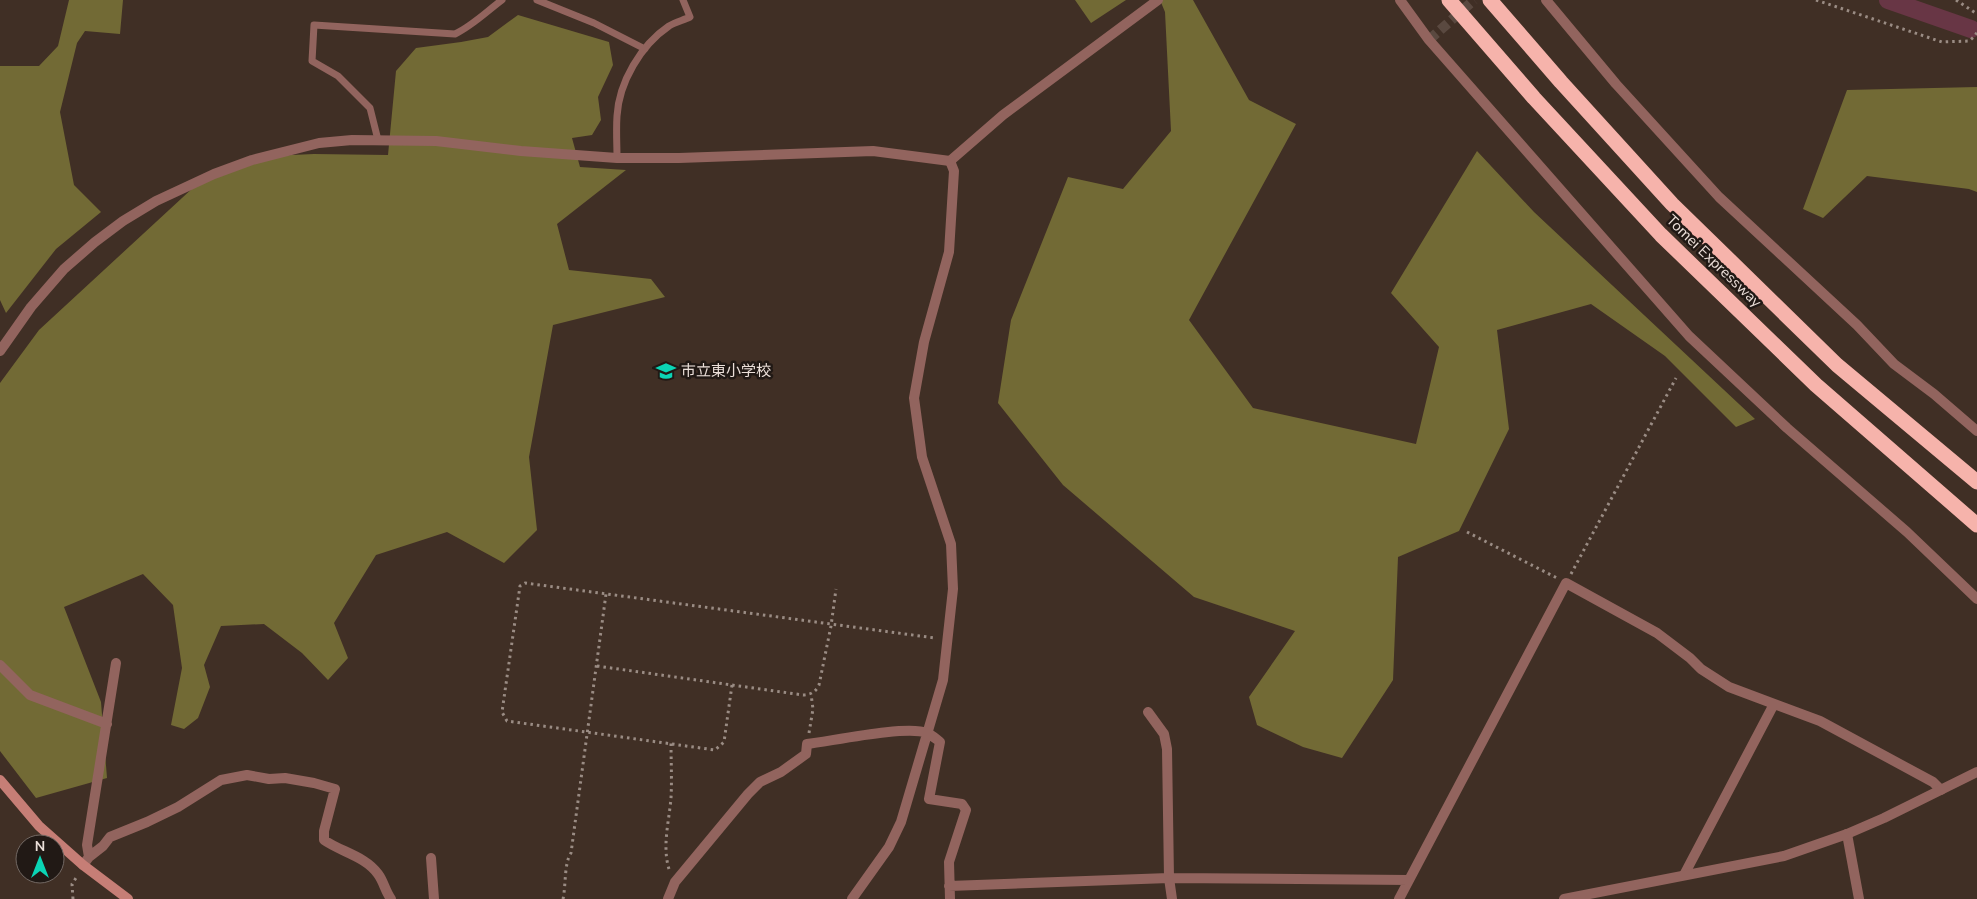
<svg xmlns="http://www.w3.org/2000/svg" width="1977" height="899" font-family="'Nunito Sans','Noto Sans JP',sans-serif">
  <rect width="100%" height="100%" fill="#402f25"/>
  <path fill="#726a35" d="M 69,0 L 123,0 L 120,34 L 85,31 L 77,43 L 60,112 L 74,185 L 101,212 L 56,249 L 6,313 L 0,300 L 0,66 L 39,66 L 58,46 Z
    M 1075,0 L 1126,0 L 1091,23 Z
    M 1160,0 L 1193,0 L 1249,100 L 1296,124 L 1189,320 L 1253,408 L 1416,444 L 1439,347 L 1391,293 L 1477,151 L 1534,212 L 1755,419 L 1736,427 L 1665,356 L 1591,304 L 1497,330 L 1509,429 L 1459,531 L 1398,557 L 1393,680 L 1342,758 L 1303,747 L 1257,725 L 1249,697 L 1295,631 L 1194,597 L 1063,485 L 998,403 L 1011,320 L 1068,177 L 1123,189 L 1171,131 L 1165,12 Z
    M 518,15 L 609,42 L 613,65 L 598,97 L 601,120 L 592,135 L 572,138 L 580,167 L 626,170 L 557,224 L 569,270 L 651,279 L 665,297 L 553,325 L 529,457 L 537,530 L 504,563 L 447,532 L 376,555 L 334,623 L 348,658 L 328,680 L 302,653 L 264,624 L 221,626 L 204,665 L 210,687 L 198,718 L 184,729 L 171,725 L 182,668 L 173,605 L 143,574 L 64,607 L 101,702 L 107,778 L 36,798 L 0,751 L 0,383 L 39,330 L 195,186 L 249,157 L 314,154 L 388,155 L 396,71 L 416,48 L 461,42 L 488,37 Z
    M 1977,87 L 1977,192 L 1969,189 L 1867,176 L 1823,218 L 1803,209 L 1847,90 Z"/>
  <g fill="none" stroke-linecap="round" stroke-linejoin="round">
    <path stroke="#683645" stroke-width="18" d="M 1888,0 L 1971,29"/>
    <path stroke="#5a4940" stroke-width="10" stroke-dasharray="10 5" stroke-linecap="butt" d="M 1429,40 L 1474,0"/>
    <path stroke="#9a8c84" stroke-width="3" stroke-dasharray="2.5 4" stroke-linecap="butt" d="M 1816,0 L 1942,42 L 1969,41 L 1975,36 L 1977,32
      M 1956,0 L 1977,14
      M 1467,532 L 1557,578
      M 1571,574 L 1676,378
      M 597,666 L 803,695 C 811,694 815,693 819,685 L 831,626 L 836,589
      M 732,685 L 724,742 L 715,750 L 507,721 L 502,712 L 520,586 L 525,583 L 935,638
      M 809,733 L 813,709 L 811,694
      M 669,869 C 662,846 669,822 671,798 C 672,780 671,761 671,743
      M 73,899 L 72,884 L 78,875
      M 563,899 C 566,886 564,863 571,853 L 606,594"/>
    <path stroke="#92645e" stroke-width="7" d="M 537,0 L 594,23 L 645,49
      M 378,140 L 370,108 L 338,76 L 312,61 L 314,25 L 455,34 C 472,26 486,12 502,0
      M 617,158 C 617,144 616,130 617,116 C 619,82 641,45 669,26 C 676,22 684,20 690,17 L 683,0"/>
    <path stroke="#92645e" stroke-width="10" d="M 1546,0 L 1616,84 L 1719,197 L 1857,325 L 1894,364 L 1934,394 L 1977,431
      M 0,665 L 30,695 L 107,724
      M 1148,712 L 1164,734 L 1167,749 L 1169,878 L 1172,899
      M 1847,834 L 1859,899
      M 89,857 L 87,845 L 116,663
      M 431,858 L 434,899
      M 83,865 L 89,857 L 103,846 L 110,837 L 147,822 L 178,807 L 221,780 L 247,775 L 269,779 L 285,778 L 314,783 L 335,789 L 324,831 L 324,840 C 341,852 365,856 378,874 C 384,882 385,891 391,899
      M 1684,875 L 1774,704
      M 949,886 L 1169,878 L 1409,880
      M 668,899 L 675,882 L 748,794 L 760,782 L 781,772 L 806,754 L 807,744 C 832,741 907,725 927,733 C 932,735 936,739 940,742 L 929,799 L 962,804 L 966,810 L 949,862 L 950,899
      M 852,899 L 889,847 L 901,822 L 943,680 L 953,589 L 951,544 L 922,457 L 914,398 L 924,342 L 949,252 L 954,171 L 950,161 L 1003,115 L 1158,0
      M 1399,899 L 1566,583 L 1657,633 L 1690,658 L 1701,669 L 1729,687 L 1820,721 L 1933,782 L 1941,790"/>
    <path stroke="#92645e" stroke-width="10" d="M 1400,0 L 1429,40 L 1689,336 L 1787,428 L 1907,532 L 1977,599
      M 0,351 L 31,307 L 64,269 L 95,242 L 123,221 L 156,201 L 214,174 L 252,160 L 319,143 L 352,140 L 436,141 L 521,151 L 617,158 L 679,158 L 873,151 L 950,161
      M 1564,899 L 1784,856 L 1847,834 L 1884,818 L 1977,772"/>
    <path stroke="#c67e76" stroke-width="10" d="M 0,780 L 39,826 L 83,865 L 128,899"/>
    <path stroke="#f6b3ab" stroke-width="15" d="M 1449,0 L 1534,98 L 1661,235 L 1816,385 L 1977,525
      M 1490,0 L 1561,82 L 1672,204 L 1837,365 L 1977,482"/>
  </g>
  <defs>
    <symbol id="school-bare" viewBox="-9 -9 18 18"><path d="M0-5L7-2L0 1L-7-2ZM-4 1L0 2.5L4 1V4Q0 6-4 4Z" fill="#0bd5b5" stroke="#211915" stroke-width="2.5" paint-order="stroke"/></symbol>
  </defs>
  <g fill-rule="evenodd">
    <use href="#school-bare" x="652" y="357" width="28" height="28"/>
  </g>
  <g text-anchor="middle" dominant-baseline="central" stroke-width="5" stroke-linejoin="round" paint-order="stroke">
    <g font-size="15" fill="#ebdfd9" stroke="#211915">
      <text transform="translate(1714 261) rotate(44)">Tomei Expressway</text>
    </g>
    <g font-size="15" fill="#ebdfd9" stroke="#211915" text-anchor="start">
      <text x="681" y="371">市立東小学校</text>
    </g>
  </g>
  <g transform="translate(40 859)"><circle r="24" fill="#211915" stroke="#726863"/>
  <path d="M0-4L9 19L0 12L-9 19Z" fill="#0bd5b5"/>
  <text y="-8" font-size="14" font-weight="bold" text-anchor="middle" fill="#ebdfd9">N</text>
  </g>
</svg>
